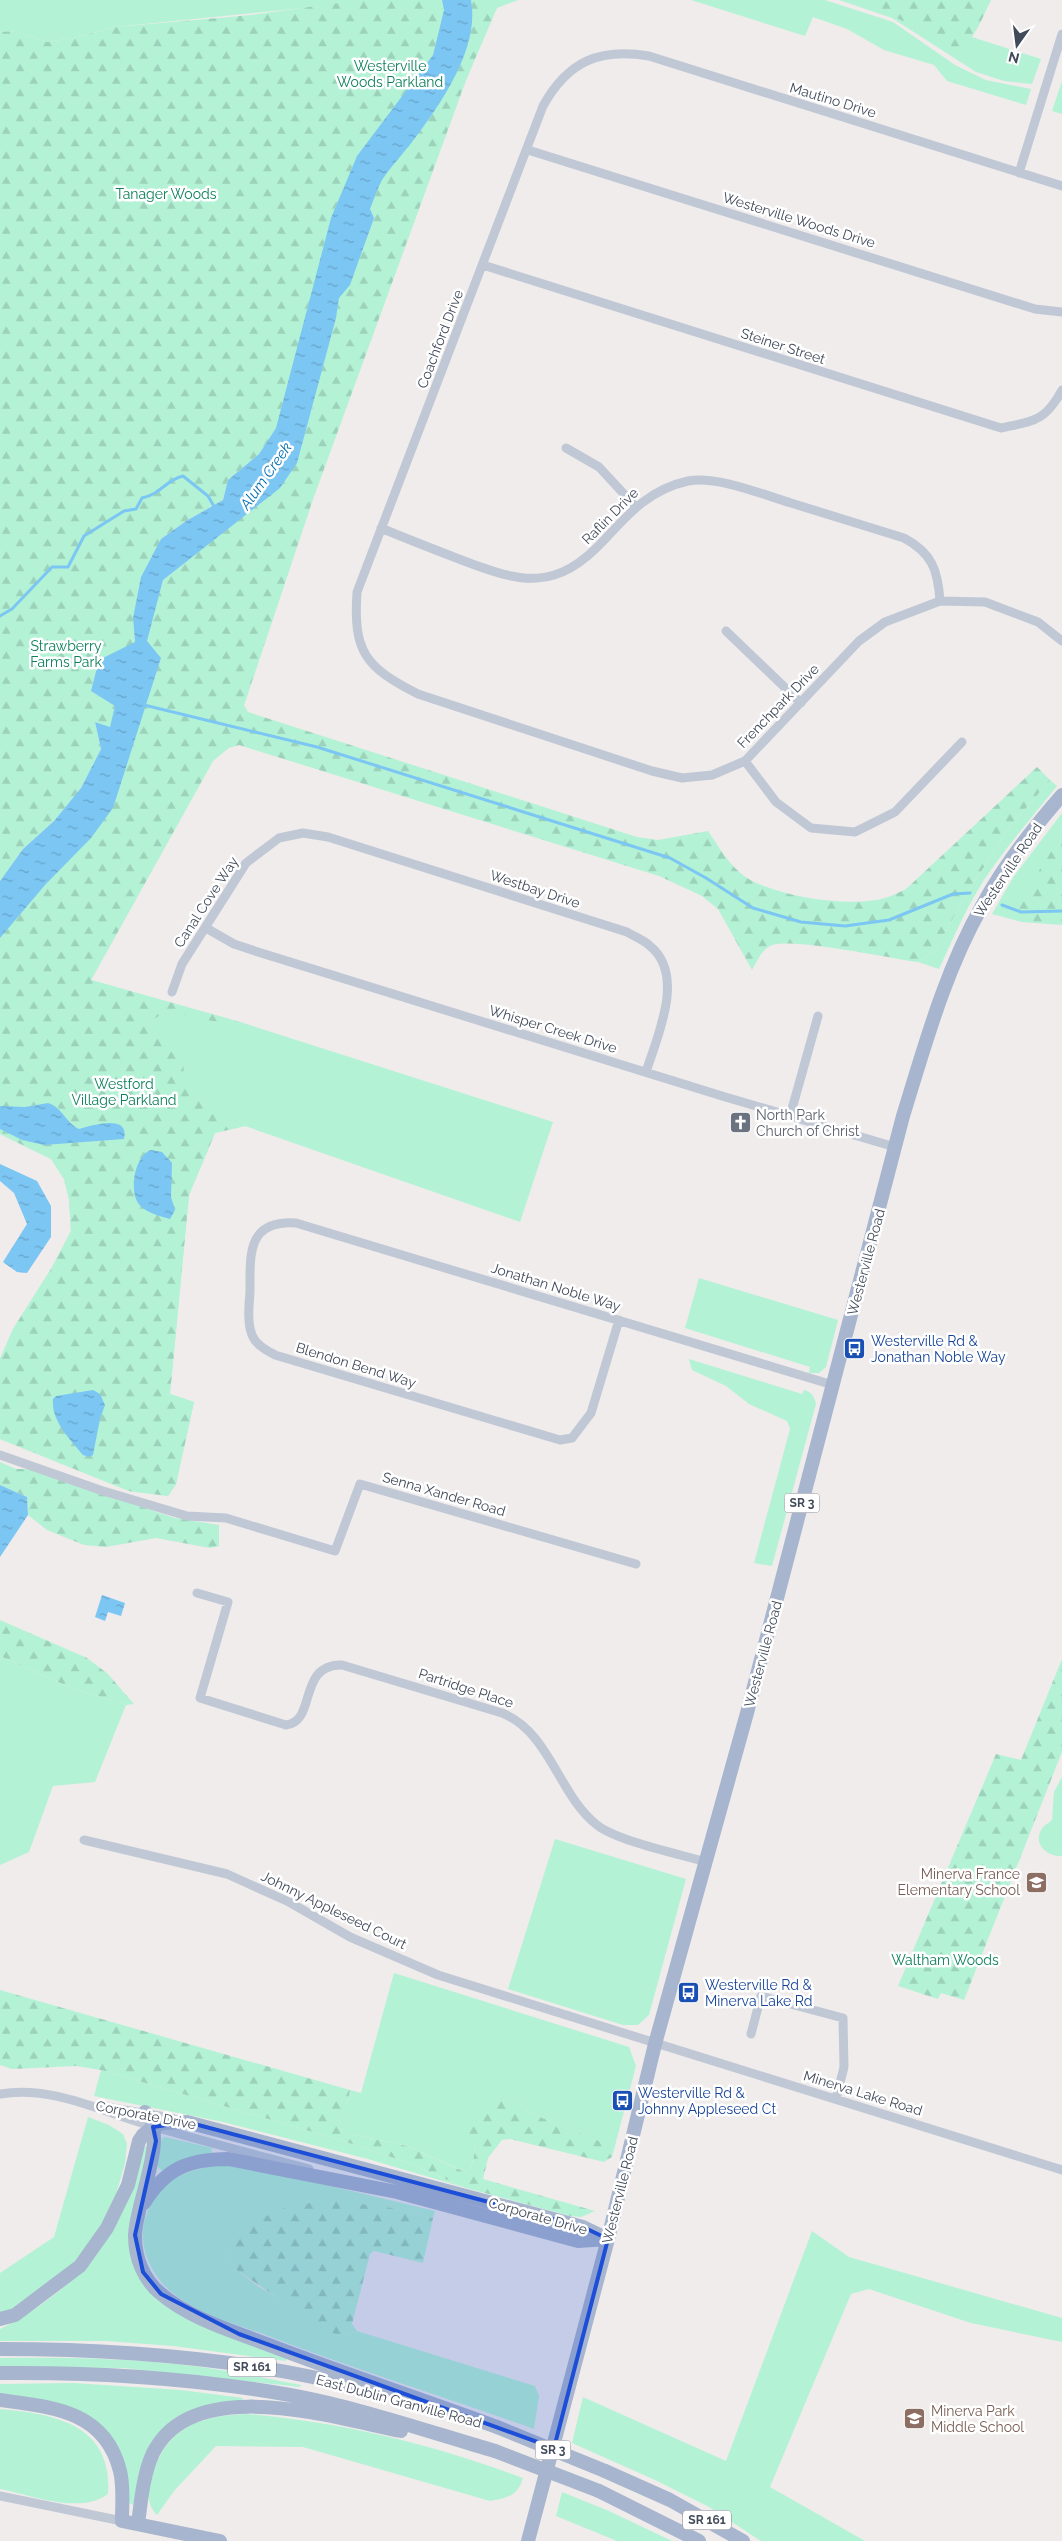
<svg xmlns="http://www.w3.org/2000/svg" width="1062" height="2541" font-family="Raleway,sans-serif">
  <defs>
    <pattern id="forest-firs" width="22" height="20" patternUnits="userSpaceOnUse" patternTransform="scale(1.25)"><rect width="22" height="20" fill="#b4f2d6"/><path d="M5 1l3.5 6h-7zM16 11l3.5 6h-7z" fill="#9cd1ba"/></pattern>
    <pattern id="water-ripples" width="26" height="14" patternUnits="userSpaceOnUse" patternTransform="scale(1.25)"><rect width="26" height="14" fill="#7cc6f3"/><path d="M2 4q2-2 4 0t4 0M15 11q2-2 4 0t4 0" fill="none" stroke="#67a3c8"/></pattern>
  </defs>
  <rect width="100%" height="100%" fill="#efeceb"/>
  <path fill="#b4f2d6" d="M 0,0 L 518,0 L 497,8 L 466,80 L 313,499 L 244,705 L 91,980 L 240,1022 L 553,1122 L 520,1222 L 245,1126 L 215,1133 L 189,1195 L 170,1394 L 194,1402 L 176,1484 L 168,1496 L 129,1491 L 0,1439 L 0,1359 L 13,1329 L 51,1269 L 71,1231 L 69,1199 L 64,1179 L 51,1159 L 0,1134 L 0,938 L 6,930 L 276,428 L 323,6 L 115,27 L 73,38 L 47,42 L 16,31 L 0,32 Z
    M 691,0 L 825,0 L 893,22 L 955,65 L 986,80 L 1031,89 L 1026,105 L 947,81 L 934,65 L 884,50 L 847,29 L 813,17 L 805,36 Z
    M 839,0 L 991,0 L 972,37 L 1041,59 L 1032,84 L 1004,81 L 976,72 L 892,18 Z
    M 1062,81 L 1062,114 L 1052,111 Z
    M 1050,780 L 1057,786 C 1032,817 1006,847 984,880 C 966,908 953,939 939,969 L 918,962 L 935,951 L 963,900 L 1008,829 Z
    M 1062,813 L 1062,830 L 1060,833 L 1062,922 L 1022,922 L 992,914 L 1014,876 Z
    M 699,1278 L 838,1320 L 826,1367 L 819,1373 L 809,1373 L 810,1367 L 685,1328 Z
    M 689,1359 L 802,1394 L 804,1390 C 812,1392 814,1396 816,1404 L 772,1566 L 754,1563 L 790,1429 L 787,1421 L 749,1404 L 726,1386 L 692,1370 Z
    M 0,1656 L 67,1686 L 126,1705 L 95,1782 L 53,1786 L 29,1852 L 0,1865 Z
    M 1062,1777 L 1062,1856 C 1047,1857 1031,1843 1043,1827 C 1045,1825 1050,1822 1052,1820 L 1054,1792 Z
    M 555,1839 L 686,1879 L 649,2015 L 638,2025 L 623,2025 L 508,1989 Z
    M 394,1973 L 629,2047 L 636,2066 L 612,2157 L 603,2143 L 530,2113 L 515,2101 L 476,2145 L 471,2169 L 466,2172 L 407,2146 L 351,2134 L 339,2128 C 338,2116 349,2104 350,2090 L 361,2093 Z
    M 101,2070 L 340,2140 L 406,2162 L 466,2188 L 368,2159 L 223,2122 L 94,2096 Z
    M 88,2117 L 109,2125 L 123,2134 L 127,2144 L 125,2163 L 115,2198 L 96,2234 L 72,2265 L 13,2310 L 0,2315 L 0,2273 L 54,2237 Z
    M 165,2137 L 212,2148 L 211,2154 L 175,2163 L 162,2171 L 155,2164 L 162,2138 Z
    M 146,2146 L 149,2147 L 128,2231 L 132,2261 L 146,2288 L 287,2358 L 286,2361 L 173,2346 L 106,2341 L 0,2341 L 0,2329 C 56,2301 100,2261 126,2204 C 134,2189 138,2157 146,2146 Z
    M 218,2164 L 310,2181 L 435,2211 L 433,2218 L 387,2207 L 229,2253 L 235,2269 L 259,2287 L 344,2336 L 357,2331 L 535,2386 L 539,2396 L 534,2429 C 445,2397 354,2369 266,2335 C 235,2324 198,2314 173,2293 C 152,2277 137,2246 145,2219 C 158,2179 180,2173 218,2164 Z
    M 812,2231 L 849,2257 L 1062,2318 L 1062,2342 L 971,2323 L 869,2289 L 851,2294 L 770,2487 L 865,2541 L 761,2541 L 709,2507 L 655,2480 L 572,2443 L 583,2397 L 726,2461 Z
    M 0,2358 C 59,2357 118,2358 176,2364 C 218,2368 259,2377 301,2385 L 300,2387 L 124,2368 L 0,2367 Z
    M 73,2383 L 181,2390 L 243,2398 L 242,2402 C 207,2403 162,2415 147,2452 C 140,2469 141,2489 133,2505 L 129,2503 L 97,2424 L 0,2397 L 0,2384 Z
    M 0,2409 C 56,2414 113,2425 108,2494 C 80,2515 31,2495 0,2489 Z
    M 247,2414 C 342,2422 434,2445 523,2478 C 517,2497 508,2497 490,2501 L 303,2447 L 216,2446 L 174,2491 L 157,2515 C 147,2505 147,2493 151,2479 C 165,2428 197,2416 247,2414 Z
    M 562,2492 L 609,2511 L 672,2541 L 617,2541 L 556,2516 Z"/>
  <path fill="url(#forest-firs)" d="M 361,0 L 435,0 L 444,10 L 433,55 L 357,156 L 331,218 L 276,428 L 259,454 L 228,480 L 223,500 L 186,521 L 161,539 L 133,618 L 135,642 L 110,728 L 95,722 L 101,749 L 81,788 L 54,821 L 23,849 L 0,881 L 0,32 L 16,31 L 47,42 L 73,38 L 115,27 L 251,15 Z
    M 471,0 L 494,0 L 497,7 L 466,80 L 313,499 L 244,705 L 248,712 L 637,837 L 658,840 L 708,831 C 719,847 730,867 747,878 C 779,897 849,908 885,898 C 892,896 899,892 906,889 L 1037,767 L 1050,780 L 1008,829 L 963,900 L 935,951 L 918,962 C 892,959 788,936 770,946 C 761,951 757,961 752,970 L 718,909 L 702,896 L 659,876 L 239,745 L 229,748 L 213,761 L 91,980 L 240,1022 L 234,1026 L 173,1012 L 162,1014 L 144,1025 L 161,1040 L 184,1055 L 183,1086 L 208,1106 L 245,1126 L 215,1133 L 189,1195 L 170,1394 L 194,1402 L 176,1484 L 168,1496 L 129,1491 L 0,1439 L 0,1359 L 13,1329 L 51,1269 L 71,1231 L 69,1199 L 64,1179 L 51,1159 L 0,1134 L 0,1129 C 7,1132 14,1137 21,1140 C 47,1150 89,1139 118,1140 L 101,1122 L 79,1129 L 74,1127 L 56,1105 L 48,1103 L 25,1107 L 0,1106 L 0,938 L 45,885 L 91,838 L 163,580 L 297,463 L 336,318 L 339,298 L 350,285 L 374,218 L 370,209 C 374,200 377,189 382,181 C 391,165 405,152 415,138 C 442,102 480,47 471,0 Z
    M 856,0 L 991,0 C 982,17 975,44 954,48 L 903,21 Z
    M 1062,830 L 1062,925 L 1022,922 L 1015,913 Z
    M 0,1462 L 16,1469 L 29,1469 L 175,1518 L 219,1525 L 219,1546 L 210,1548 L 156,1538 L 106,1547 L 84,1545 L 47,1530 L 28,1515 L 27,1497 L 0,1485 Z
    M 0,1620 L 87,1658 L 108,1674 L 134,1704 L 126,1705 L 67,1686 L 0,1656 Z
    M 1062,1659 L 1062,1752 L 964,2000 L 941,1993 L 938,1999 L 898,1986 L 996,1754 L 1021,1760 Z
    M 0,1990 L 350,2090 C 349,2104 338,2117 339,2128 L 351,2134 L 407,2146 L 465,2172 L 471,2169 L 476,2146 L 468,2136 L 474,2112 L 486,2100 L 497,2097 L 515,2101 L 530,2113 L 604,2143 L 612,2157 L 604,2162 L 510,2139 L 502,2140 L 488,2158 L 483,2179 L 595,2211 L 581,2217 L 570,2216 L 466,2188 L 406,2162 L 340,2140 L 101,2070 L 76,2066 L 12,2069 L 0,2065 Z
    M 326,2200 L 387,2207 L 433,2218 L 423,2263 L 374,2251 L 370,2254 L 352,2324 L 357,2331 L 344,2336 L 328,2332 L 235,2269 L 229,2253 L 229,2239 L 239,2228 L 285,2208 Z"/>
  <path fill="url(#water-ripples)" d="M 442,0 L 471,0 C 480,47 442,102 415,138 C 405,152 392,165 382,180 C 377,189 374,199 370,209 L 374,218 L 350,285 L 339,298 L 336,318 L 297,463 L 280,488 L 163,580 L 147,641 L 161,658 L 113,808 L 91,838 L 45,885 L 0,938 L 0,881 L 23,849 L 54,821 L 81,788 L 101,749 L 95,722 L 110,727 L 115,706 L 91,691 L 99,660 L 135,642 L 133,618 L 141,577 L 161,539 L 186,521 L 223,500 L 228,480 L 259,454 L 276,428 L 331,218 L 357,156 L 433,55 L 444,10 Z
    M 48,1103 C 62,1107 66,1123 79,1129 C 91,1126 130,1113 124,1139 L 44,1145 L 22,1140 L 0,1129 L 0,1106 L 25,1107 Z
    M 151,1150 L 162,1152 L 172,1163 L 171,1197 L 175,1210 L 170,1219 C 159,1216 144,1212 138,1203 C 129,1190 135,1155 151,1150 Z
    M 0,1164 L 37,1181 L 51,1206 L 51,1237 L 27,1273 L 17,1272 L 3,1262 L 27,1224 L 14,1193 L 0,1181 Z
    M 93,1390 L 100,1394 L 105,1405 L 100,1419 L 93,1455 L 89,1457 L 83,1455 C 70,1439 51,1421 53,1399 L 56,1396 Z
    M 0,1485 L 27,1497 L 28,1515 L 0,1557 Z
    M 102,1595 L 125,1603 L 121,1616 L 108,1612 L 105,1621 L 95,1617 Z"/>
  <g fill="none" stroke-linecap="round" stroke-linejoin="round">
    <path stroke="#7cc6f3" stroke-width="3" d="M 0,616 L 12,609 L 52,567 L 68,567 L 84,536 L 124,511 L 136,509 L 142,498 C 163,493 164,481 183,476 L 208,496 L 215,508
      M 144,705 L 317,747 L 670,858 L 706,878 L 753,908 L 801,922 L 845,926 L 889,920 L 953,894 L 970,893
      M 1002,905 L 1021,912 L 1062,911"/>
    <path stroke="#c0c8d5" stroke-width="9" d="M 528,150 L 1035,309 L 1062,312
      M 1019,173 L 1062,34
      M 1062,186 L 649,56 C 599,48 568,61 543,106 L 357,592 C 353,652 365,667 418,694 L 652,771 L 682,778 L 712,775 L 745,761 L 859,641 L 885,622 L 940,601 L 985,602 L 1038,622 L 1062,641
      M 483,265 L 1001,428 C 1033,421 1045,422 1062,390
      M 566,448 L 599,467 L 635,506
      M 381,528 C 407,539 433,549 459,559 C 521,583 556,593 606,538 C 630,512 651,489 688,481 C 716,475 764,495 791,503 C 829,515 866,526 904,538 C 932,553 938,570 940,601
      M 726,631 L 801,703
      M 745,761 L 776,802 L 811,828 L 855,832 L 895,812 L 962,742
      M 206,928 L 234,944 L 258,952 L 722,1096 L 895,1147
      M 172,992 L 182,964 L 246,863 L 279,838 L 303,833 L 328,837 L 627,932 C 635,937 644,940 650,946 C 686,975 657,1037 646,1072
      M 790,1116 L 818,1016
      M 619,1320 L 591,1413 L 572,1438 L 560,1440 L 275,1355 C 266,1350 256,1345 252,1335 C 247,1322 249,1305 250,1292 C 250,1254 247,1220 296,1223 L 833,1385
      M 0,1455 L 100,1490 L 187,1516 L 226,1518 L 335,1551 L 360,1484 L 636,1564
      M 197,1593 L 228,1602 L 200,1698 L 286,1725 C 317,1722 297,1664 342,1665 L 502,1713 C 550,1732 559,1796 597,1825 C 617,1841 679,1854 706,1862
      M 84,1840 L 227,1874 L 289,1902 L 350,1937 L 438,1975 L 1062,2170
      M 751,2034 L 761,1996 L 843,2018 L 844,2067 L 836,2099
      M 0,2094 C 54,2085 104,2113 155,2127 C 206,2142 257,2155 309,2169
      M 106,2107 L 172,2118
      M 0,2496 L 122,2521"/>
    <path stroke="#a8b5ce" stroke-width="14" d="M 145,2112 C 170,2135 135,2204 135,2236 C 135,2257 143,2279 160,2293 C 190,2319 233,2331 269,2345 C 345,2374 421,2399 497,2427
      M 144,2203 C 165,2169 188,2159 228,2159 L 397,2192 L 578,2241 L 608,2239
      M 0,2319 L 15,2315 L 80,2266 L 107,2228 L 128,2185 L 139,2141 L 143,2135 L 153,2127 L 163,2123 L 187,2122 L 583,2227 L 608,2239
      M 0,2349 C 127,2349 257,2359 379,2393
      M 0,2373 C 98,2372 194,2378 290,2395 C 360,2408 427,2431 495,2451
      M 0,2400 C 51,2407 105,2410 120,2471 C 124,2487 122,2504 122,2521 L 220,2541
      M 605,2471 L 670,2500 L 743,2541
      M 599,2491 L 699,2541
      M 138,2524 C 141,2501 143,2475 153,2453 C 193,2373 334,2418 401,2431
      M 528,2541 L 608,2239 L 655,2044 L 747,1713 L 903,1116 C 925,1045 945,971 982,906 C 1003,867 1033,828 1062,795"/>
    <path stroke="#a8b5ce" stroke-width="14" d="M 497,2427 L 605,2471
      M 495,2451 L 599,2491"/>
  </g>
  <path fill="#1d4ed8" fill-opacity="0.2" stroke="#1d4ed8" stroke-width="4" stroke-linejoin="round" d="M 187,2122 L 583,2227 L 608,2239 L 554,2448 L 239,2334 L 161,2294 L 143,2272 L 135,2235 L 156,2141 L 153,2127 Z"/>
  <defs>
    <symbol id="church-square" viewBox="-11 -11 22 22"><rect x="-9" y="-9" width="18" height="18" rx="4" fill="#6b7280" stroke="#fff"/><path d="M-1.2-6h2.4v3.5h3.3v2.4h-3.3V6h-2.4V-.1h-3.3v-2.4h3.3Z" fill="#fff"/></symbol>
    <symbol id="bus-square" viewBox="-11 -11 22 22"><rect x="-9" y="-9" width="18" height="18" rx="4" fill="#1a4fb4" stroke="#fff"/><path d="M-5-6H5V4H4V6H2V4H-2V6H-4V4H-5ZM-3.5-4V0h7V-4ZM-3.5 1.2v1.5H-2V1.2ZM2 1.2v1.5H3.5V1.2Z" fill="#fff"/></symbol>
    <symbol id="school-square" viewBox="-11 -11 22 22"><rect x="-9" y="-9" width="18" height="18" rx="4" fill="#8d6e63" stroke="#fff"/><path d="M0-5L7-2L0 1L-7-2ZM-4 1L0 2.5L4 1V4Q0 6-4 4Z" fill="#fff"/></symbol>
  </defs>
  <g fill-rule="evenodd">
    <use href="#church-square" x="728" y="1110" width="25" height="25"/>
    <use href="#bus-square" x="842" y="1336" width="25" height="25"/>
    <use href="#school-square" x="1024" y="1870" width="25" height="25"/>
    <use href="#bus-square" x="676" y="1980" width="25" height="25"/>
    <use href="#bus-square" x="610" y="2088" width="25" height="25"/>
    <use href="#school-square" x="902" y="2406" width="25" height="25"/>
  </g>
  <g text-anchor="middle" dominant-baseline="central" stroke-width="5" stroke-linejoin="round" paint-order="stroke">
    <g fill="#fff" stroke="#7b818c" stroke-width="1">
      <rect x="784.5" y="1493.5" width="35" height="19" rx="4"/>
      <rect x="228" y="2357.5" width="48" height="19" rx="4"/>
      <rect x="535.5" y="2440.5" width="35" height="19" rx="4"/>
      <rect x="683" y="2510.5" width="48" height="19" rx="4"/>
    </g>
    <g font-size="12" font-weight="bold" fill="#424b5a">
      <text x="802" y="1503">SR 3</text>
      <text x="252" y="2367">SR 161</text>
      <text x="553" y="2450">SR 3</text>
      <text x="707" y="2520">SR 161</text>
    </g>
    <g font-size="14" fill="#0e815b" stroke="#fff">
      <text x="390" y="66">Westerville<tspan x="390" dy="16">Woods Parkland</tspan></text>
      <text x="166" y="194">Tanager Woods</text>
      <text x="66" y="646">Strawberry<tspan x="66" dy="16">Farms Park</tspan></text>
      <text x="124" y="1084">Westford<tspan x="124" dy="16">Village Parkland</tspan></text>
      <text x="945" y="1960">Waltham Woods</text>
    </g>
    <g font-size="14" fill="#424b5a" stroke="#fff">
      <text transform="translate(833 100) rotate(17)">Mautino Drive</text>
      <text transform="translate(799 220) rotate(17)">Westerville Woods Drive</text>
      <text transform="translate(440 339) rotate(-69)">Coachford Drive</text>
      <text transform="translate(783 346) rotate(18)">Steiner Street</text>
      <text transform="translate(610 516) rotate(-45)">Raflin Drive</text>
      <text transform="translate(778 706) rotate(-46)">Frenchpark Drive</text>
      <text transform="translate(1008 870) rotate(-56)">Westerville Road</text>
      <text transform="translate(535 889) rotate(18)">Westbay Drive</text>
      <text transform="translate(206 902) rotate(-57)">Canal Cove Way</text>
      <text transform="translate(553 1029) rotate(17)">Whisper Creek Drive</text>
      <text transform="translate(866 1262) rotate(-75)">Westerville Road</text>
      <text transform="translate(556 1287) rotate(17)">Jonathan Noble Way</text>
      <text transform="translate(356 1365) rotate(17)">Blendon Bend Way</text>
      <text transform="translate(444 1494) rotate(16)">Senna Xander Road</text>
      <text transform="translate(763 1654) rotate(-75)">Westerville Road</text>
      <text transform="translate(466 1688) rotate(18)">Partridge Place</text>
      <text transform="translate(334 1910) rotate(26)">Johnny Appleseed Court</text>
      <text transform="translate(863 2093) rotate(17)">Minerva Lake Road</text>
      <text transform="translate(146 2115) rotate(11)">Corporate Drive</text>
      <text transform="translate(620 2190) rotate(-76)">Westerville Road</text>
      <text transform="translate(538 2216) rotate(16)">Corporate Drive</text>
      <text transform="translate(399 2401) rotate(15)">East Dublin Granville Road</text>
    </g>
    <g font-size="14" fill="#5b616d" stroke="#fff" text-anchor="start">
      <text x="756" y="1115">North Park<tspan x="756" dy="16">Church of Christ</tspan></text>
    </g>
    <g font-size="14" fill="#164399" stroke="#fff" text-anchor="start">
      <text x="871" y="1341">Westerville Rd &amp;<tspan x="871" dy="16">Jonathan Noble Way</tspan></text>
      <text x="705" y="1985">Westerville Rd &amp;<tspan x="705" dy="16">Minerva Lake Rd</tspan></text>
      <text x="638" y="2093">Westerville Rd &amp;<tspan x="638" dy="16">Johnny Appleseed Ct</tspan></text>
    </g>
    <g font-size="14" fill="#785e54" stroke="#fff" text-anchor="end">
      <text x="1020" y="1874">Minerva France<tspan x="1020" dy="16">Elementary School</tspan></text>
      <text x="931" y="2411" text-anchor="start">Minerva Park<tspan x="931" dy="16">Middle School</tspan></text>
    </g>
    <g font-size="15" font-style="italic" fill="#006db0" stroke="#fff">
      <text transform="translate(266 476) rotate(-55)">Alum Creek</text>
    </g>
  </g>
  <g transform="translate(1017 45) rotate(194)" stroke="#ffffff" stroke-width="4" paint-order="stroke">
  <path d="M0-4L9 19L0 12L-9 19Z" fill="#424b5a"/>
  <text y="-8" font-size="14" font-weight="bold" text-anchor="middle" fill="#424b5a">N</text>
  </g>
</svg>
